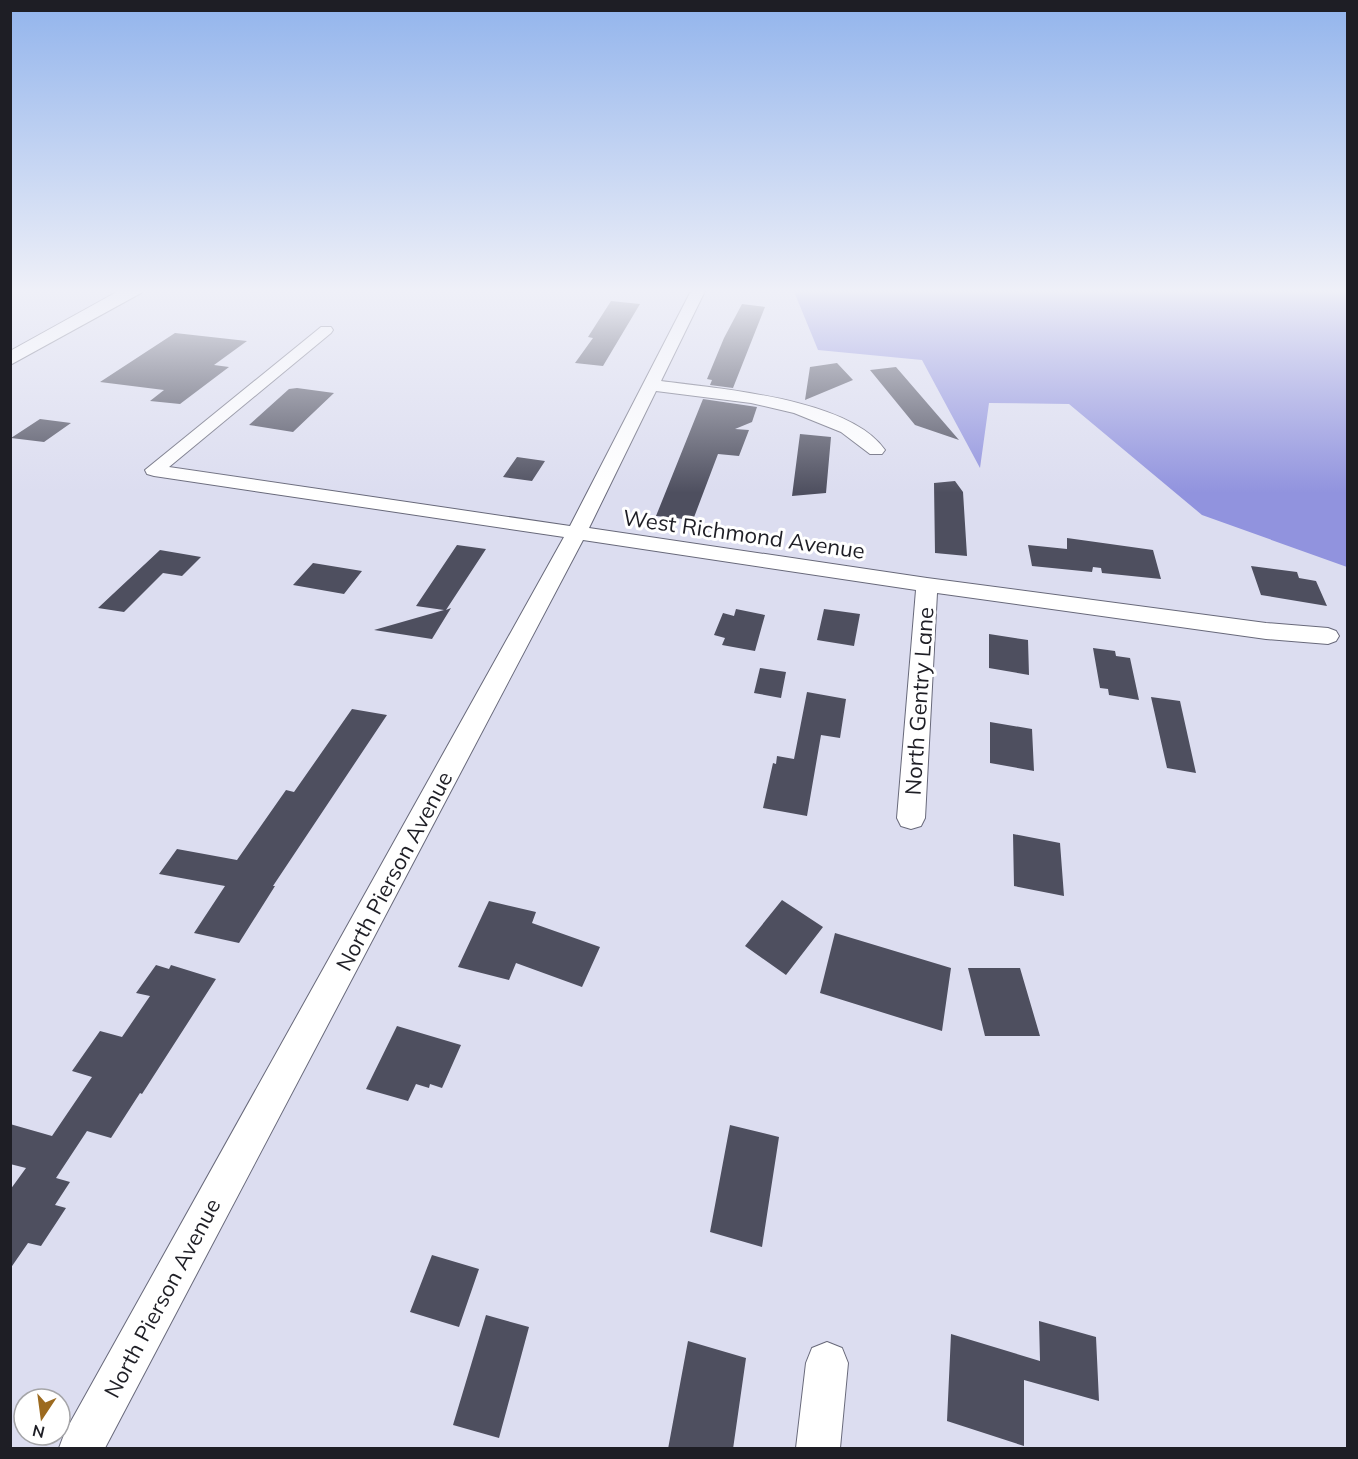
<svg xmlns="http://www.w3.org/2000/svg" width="1358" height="1459" font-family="Mulish,sans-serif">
  <rect width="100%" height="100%" fill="#dcddf0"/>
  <path fill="#9193de" d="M 793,289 L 1347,289 L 1347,567 L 1202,515 L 1069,404 L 989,403 L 980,468 L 922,360 L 818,350 Z"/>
  <path fill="#4e4f5f" d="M 611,301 L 640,304 L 603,366 L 575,363 L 593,338 L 588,337 Z
    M 742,304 L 765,307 L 733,388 L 710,385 L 712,380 L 707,379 L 724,338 Z
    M 175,333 L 247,341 L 214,365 L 229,367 L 180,404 L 150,401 L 164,390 L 100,382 Z
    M 837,363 L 853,380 L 805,400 L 810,367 Z
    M 896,367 L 959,440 L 915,425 L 870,370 Z
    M 297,388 L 334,393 L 293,432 L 249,425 L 289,389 Z
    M 703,399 L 757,407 L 752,422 L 735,429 L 749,430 L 739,456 L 718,454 L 693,520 L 656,516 Z
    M 40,419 L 71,423 L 44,442 L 11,438 Z
    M 800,434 L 831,437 L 826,493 L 792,496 Z
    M 517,457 L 545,461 L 532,481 L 503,477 Z
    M 955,481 L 963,492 L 967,556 L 935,553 L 934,483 Z
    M 1067,538 L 1153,550 L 1161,579 L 1102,573 L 1101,568 L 1093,567 L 1092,572 L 1032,566 L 1028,545 L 1067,549 Z
    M 457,545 L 486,549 L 446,610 L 451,608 L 432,639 L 374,630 L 444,610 L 416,606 Z
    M 160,550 L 201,557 L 182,576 L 163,573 L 124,612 L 98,608 Z
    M 313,563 L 362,571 L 344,594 L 293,585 Z
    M 1251,566 L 1297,572 L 1299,578 L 1316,581 L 1327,606 L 1261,595 Z
    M 736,609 L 765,615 L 755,651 L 722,645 L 725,638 L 714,635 L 723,613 L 734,616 Z
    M 824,609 L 860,614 L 854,646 L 817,640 Z
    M 989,634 L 1028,640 L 1029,675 L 989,668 Z
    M 1093,648 L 1115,651 L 1116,656 L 1130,658 L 1139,700 L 1109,695 L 1108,689 L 1100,688 Z
    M 760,668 L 786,672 L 781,698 L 754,693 Z
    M 807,692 L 846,699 L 840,738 L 821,735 L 807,816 L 763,808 L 773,763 L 776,764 L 777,756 L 794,759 Z
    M 1151,697 L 1180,701 L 1196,773 L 1167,768 Z
    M 352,709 L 387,715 L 273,886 L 275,886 L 239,943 L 194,933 L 225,886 L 159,874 L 177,849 L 237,860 L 286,790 L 294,792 Z
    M 990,722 L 1032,729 L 1034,771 L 990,763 Z
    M 1013,834 L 1060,843 L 1064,896 L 1014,886 Z
    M 782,900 L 823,927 L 786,975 L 745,946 Z
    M 489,901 L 536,912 L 532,923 L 600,947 L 582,987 L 516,963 L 509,980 L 458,967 Z
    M 835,933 L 951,968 L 942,1031 L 820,993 Z
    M 156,965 L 169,969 L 171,965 L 216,979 L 142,1094 L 140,1093 L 111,1138 L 87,1131 L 56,1178 L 70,1182 L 55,1205 L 66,1208 L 41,1246 L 28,1243 L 10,1269 L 10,1190 L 26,1168 L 10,1164 L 10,1124 L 52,1136 L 92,1077 L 72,1071 L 100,1031 L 122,1037 L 150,996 L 136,993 Z
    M 968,968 L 1020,968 L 1040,1036 L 985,1036 Z
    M 397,1026 L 461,1045 L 442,1088 L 430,1084 L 429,1088 L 416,1084 L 408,1101 L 366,1089 Z
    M 730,1125 L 779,1137 L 762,1247 L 710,1232 Z
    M 432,1255 L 479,1269 L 459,1327 L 410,1312 Z
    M 486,1315 L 529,1327 L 499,1438 L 453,1425 Z
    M 1039,1321 L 1096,1337 L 1099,1401 L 1024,1380 L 1024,1446 L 947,1421 L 951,1334 L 1040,1361 Z
    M 688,1341 L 746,1358 L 733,1449 L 668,1449 Z"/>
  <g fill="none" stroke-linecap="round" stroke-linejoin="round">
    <defs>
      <path id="street" d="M 692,289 L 706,289 L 661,381 C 719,389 849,398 885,450 L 882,454 L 870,454 L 841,432 L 794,413 L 751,403 L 656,391 L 589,528 L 927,578 L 1266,623 L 1328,628 L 1336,631 L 1339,636 L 1336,641 L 1328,644 L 1266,639 L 937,593 L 925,818 L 921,826 L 911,829 L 901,826 L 897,818 L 916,590 L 583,540 L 105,1448 L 59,1448 L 65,1432 L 564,537 L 154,476 L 147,474 L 145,470 L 321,327 L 331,327 L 333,330 L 331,333 L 169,467 L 570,526 Z
        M 827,1342 L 842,1348 L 848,1363 L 840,1448 L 796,1448 L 806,1363 L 812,1348 Z"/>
      <path id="secondary" d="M 122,289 L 144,289 L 141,293 L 10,365 L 10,351 Z"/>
    </defs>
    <use href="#street" stroke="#68697a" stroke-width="2"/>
    <use href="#secondary" stroke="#68697a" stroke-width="2"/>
    <use href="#street" fill="#fff" fill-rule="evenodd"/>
    <use href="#secondary" fill="#fff" fill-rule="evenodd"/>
  </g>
  <linearGradient id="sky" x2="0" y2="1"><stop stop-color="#92b4ec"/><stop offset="0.59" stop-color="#eff0f8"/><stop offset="1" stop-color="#eff0f8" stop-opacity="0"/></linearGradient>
  <rect width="1358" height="493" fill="url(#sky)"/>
  <g text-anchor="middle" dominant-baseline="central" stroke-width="6" stroke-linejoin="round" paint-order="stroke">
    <g font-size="22" fill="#1e1e25" stroke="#fff">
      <text transform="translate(744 534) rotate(8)">West Richmond Avenue</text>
      <text transform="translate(919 701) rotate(-86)">North Gentry Lane</text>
      <text transform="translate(394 871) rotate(-62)">North Pierson Avenue</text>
      <text transform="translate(162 1298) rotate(-62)">North Pierson Avenue</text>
    </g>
  </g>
  <rect width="1358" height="1459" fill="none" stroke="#1e1e25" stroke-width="24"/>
  <g transform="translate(42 1417) rotate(193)"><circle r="28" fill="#ffffff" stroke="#a5a5a8" stroke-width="1.5"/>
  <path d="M0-4.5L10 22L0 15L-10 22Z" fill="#9c6a1f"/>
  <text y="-9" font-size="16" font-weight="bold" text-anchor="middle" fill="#1e1e25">N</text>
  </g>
</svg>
